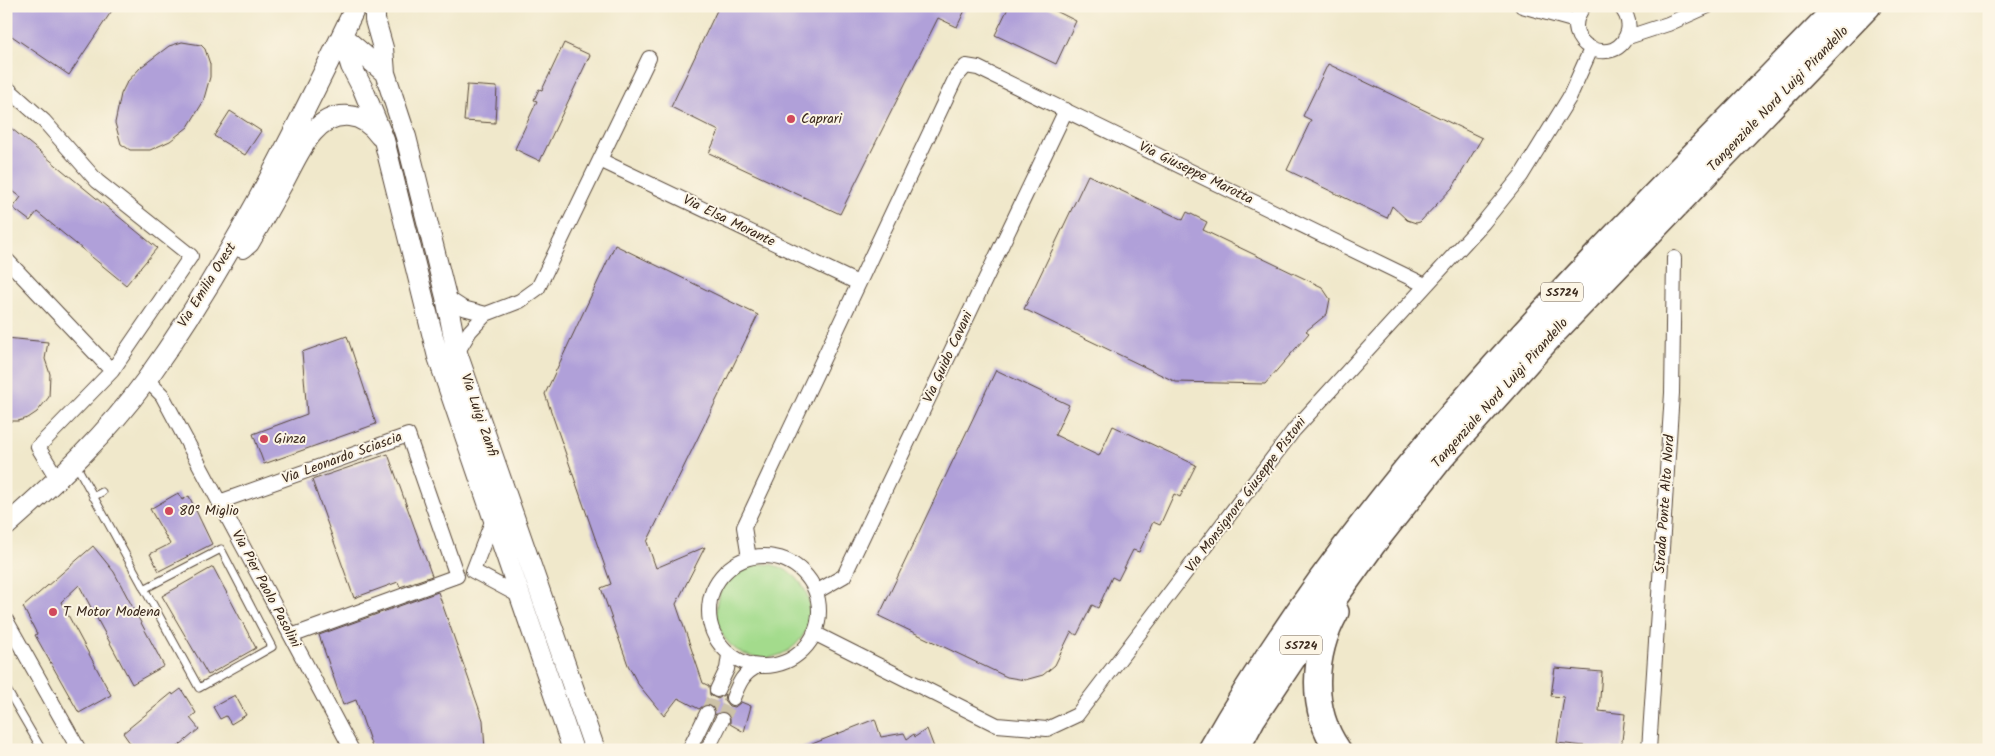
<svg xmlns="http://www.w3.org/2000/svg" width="1995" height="756" font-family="Kalam,sans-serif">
  <rect width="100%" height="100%" fill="#fcf5e5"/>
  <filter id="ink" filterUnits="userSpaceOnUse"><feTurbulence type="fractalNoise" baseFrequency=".02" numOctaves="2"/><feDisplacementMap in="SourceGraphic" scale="10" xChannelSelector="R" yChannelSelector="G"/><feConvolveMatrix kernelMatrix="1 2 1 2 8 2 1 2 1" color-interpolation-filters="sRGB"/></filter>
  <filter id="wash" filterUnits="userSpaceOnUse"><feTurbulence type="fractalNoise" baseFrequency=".0096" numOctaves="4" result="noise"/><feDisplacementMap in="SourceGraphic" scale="20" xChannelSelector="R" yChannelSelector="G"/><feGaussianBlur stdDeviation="1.12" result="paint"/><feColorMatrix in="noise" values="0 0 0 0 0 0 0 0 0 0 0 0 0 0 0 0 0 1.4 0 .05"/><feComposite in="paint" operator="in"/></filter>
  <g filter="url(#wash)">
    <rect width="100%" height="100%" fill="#f0e8cb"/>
    <path fill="#a3db8c" stroke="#6f8255" d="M716 611a47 47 0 1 1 94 0a47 47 0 1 1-94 0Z"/>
    <g id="blocks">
      <path fill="#b0a0d9" d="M 6,6 L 115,6 L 69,75 L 6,32 Z
        M 719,6 L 967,6 L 957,27 L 938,18 L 840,214 L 709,153 L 719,131 L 671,107 Z
        M 1009,6 L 1046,6 L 1076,21 L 1056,64 L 995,35 Z
        M 182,42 L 201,45 L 205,49 L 210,64 L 210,77 L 203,102 L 188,127 L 170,141 L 150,150 L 130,150 L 121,144 L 115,123 L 121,94 L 127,82 L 141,67 L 169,46 Z
        M 564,43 L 590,55 L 540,161 L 515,149 L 537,101 L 534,100 L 539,89 L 542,90 Z
        M 1328,64 L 1482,138 L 1453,187 L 1420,222 L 1416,223 L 1407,220 L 1392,206 L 1387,218 L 1287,170 L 1311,120 L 1303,116 Z
        M 467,85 L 497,87 L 495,123 L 464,121 Z
        M 230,111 L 261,131 L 245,155 L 214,136 Z
        M 6,124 L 157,248 L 126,285 L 37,212 L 30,221 L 13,208 L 21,197 L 6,186 Z
        M 1088,175 L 1183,220 L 1187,212 L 1207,222 L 1203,230 L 1322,287 L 1330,299 L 1327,314 L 1306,331 L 1309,333 L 1265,384 L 1176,382 L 1024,309 Z
        M 615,245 L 758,315 L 647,542 L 656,568 L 705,547 L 676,604 L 703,683 L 709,686 L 710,695 L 718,699 L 725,694 L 724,700 L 729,706 L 735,707 L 741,702 L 751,706 L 744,732 L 730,724 L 730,716 L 725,712 L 721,711 L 715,715 L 714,709 L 710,705 L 703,706 L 699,709 L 678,698 L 664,716 L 638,684 L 628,665 L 601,588 L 611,584 L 545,394 Z
        M 347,336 L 376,424 L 264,464 L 253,434 L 307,414 L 302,352 Z
        M 6,338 L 48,342 L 45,359 L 50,374 L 49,397 L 37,412 L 28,418 L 18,421 L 6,421 Z
        M 996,370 L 1069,405 L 1055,435 L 1099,456 L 1113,426 L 1196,465 L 1180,497 L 1174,494 L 1160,525 L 1153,522 L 1139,552 L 1133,550 L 1118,580 L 1112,577 L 1098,608 L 1092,605 L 1077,635 L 1071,632 L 1055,665 L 1043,675 L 1025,680 L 1007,677 L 879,616 Z
        M 388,454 L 432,576 L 400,587 L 398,582 L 354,598 L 312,480 Z
        M 178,493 L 182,500 L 189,496 L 212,544 L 159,571 L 150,554 L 170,544 L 150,509 Z
        M 93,546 L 114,572 L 164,666 L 132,684 L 79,585 L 61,602 L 111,695 L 79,713 L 35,635 L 37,634 L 23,607 Z
        M 213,567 L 256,648 L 208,675 L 162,596 Z
        M 438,592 L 483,720 L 485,750 L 373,750 L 356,700 L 343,705 L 319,635 Z
        M 1555,668 L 1602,672 L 1599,711 L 1625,714 L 1621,750 L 1557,743 L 1564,697 L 1551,696 Z
        M 181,689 L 196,713 L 190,718 L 199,729 L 174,750 L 135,750 L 123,733 L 172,693 L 173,695 Z
        M 235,695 L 246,715 L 231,724 L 226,716 L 220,719 L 213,707 Z
        M 875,719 L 881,737 L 904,733 L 907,739 L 914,734 L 915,737 L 927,729 L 935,750 L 797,750 Z"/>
    </g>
  </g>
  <g filter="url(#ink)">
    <use href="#blocks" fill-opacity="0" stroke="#564638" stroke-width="1"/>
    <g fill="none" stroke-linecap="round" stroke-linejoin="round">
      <path stroke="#ccc2a8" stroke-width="14" stroke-dasharray="14 7" stroke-linecap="butt" d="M 707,713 L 717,690
        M 722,720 L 733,698"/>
      <defs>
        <path id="lane" d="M 75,463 L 199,688 L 272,647 L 221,549 L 144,589
          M 93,497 L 102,492
          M 6,688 L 42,750"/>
        <path id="street" d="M 1522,6 L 1576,21
          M 1584,6 C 1554,44 1618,72 1628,31 C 1630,22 1626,13 1620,6
          M 1625,38 L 1668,24 L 1708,6
          M 6,87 L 44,121 L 97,181 L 191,256 L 112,371 L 38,447 L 58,480
          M 600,160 L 858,283
          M 6,259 L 112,371
          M 446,297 L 463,308 L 486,314
          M 457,353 L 470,331 L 486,314 L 520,301 L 538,288 L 649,58
          M 147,380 L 162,395 L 352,750
          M 219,502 L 408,435 L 457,576 L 291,636
          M 493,519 L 473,571 L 518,595
          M709 611a55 55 0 1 1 110 0a55 55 0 1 1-110 0Z
          M 749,558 L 744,527 L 956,77 L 966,66 L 978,68 L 1425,285
          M 816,592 L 844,576 L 1066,110
          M 6,620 L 79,750
          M 814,633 L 997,725 L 1047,729 L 1077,715 L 1294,430 L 1483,223 L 1521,176 L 1569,98 L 1591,49
          M 717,690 L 727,669 L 729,655
          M 733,698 C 739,683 743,673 758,666
          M 689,750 L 707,713
          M 707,750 L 722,720
          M 1649,750 L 1672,393 L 1674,258"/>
        <path id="secondary" d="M 375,6 L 375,20 L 383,48 L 385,73 L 406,137 L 446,297 L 457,353 L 595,750
          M 342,36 L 351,66 L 363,89 L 384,140 L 438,357 L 573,750
          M 342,36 L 385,73
          M 243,248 L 249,243 C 261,223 272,203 283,183 C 298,156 313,113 349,116 C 363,117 372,125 380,136
          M 6,526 C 57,481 107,434 147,379 C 230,263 294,134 356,6"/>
        <path id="highway" d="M 1336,612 C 1313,654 1309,709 1338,750
          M 1211,750 C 1372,465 1614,239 1839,6
          M 1236,750 L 1253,718 L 1315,625 L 1373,544 L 1441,458 L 1556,330 L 1868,6"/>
      </defs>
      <use href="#lane" stroke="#564638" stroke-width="9"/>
      <use href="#street" stroke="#564638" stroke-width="16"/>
      <use href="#secondary" stroke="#564638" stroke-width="22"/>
      <use href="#highway" stroke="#564638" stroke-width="28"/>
      <use href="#lane" stroke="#fff" stroke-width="7"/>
      <use href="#street" stroke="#fff" stroke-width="14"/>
      <use href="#secondary" stroke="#fff" stroke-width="20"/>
      <use href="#highway" stroke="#fff" stroke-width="25"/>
    </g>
  </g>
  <g fill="#d1495b" stroke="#fcf5e5" stroke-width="2">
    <circle cx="791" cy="119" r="5"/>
    <circle cx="264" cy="439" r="5"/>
    <circle cx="169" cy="511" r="5"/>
    <circle cx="53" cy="612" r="5"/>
  </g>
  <g text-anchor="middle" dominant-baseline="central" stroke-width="4" stroke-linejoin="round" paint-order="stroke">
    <g fill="#fcf5e5" stroke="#75675a" stroke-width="1">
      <rect x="1541" y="282.5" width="42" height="19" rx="4"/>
      <rect x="1280" y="635.5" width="42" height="19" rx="4"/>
    </g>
    <g font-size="12" font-weight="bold" fill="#3b2a1e">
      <text x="1562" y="292">SS724</text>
      <text x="1301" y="645">SS724</text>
    </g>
    <g font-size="14" fill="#3b2a1e" stroke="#fcf5e5">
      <text transform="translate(1778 99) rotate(-46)">Tangenziale Nord Luigi Pirandello</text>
      <text transform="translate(1196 173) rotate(26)">Via Giuseppe Marotta</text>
      <text transform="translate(729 221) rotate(26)">Via Elsa Morante</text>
      <text transform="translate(207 285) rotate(-58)">Via Emilia Ovest</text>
      <text transform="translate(948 357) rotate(-65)">Via Guido Cavani</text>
      <text transform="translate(1500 393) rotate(-48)">Tangenziale Nord Luigi Pirandello</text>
      <text transform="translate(479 415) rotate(71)">Via Luigi Zanfi</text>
      <text transform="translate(342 458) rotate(-20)">Via Leonardo Sciascia</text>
      <text transform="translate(1246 495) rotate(-53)">Via Monsignore Giuseppe Pistoni</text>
      <text transform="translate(1665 504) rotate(-86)">Strada Ponte Alto Nord</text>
      <text transform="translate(266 589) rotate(62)">Via Pier Paolo Pasolini</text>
    </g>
    <g font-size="14" fill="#3b2a1e" stroke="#fcf5e5" text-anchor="start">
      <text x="801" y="119">Caprari</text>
      <text x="274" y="439">Ginza</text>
      <text x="179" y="511">80° Miglio</text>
      <text x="63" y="612">T Motor Modena</text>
    </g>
  </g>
  <rect width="1995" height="756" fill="none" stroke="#fcf5e5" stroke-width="25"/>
</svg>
